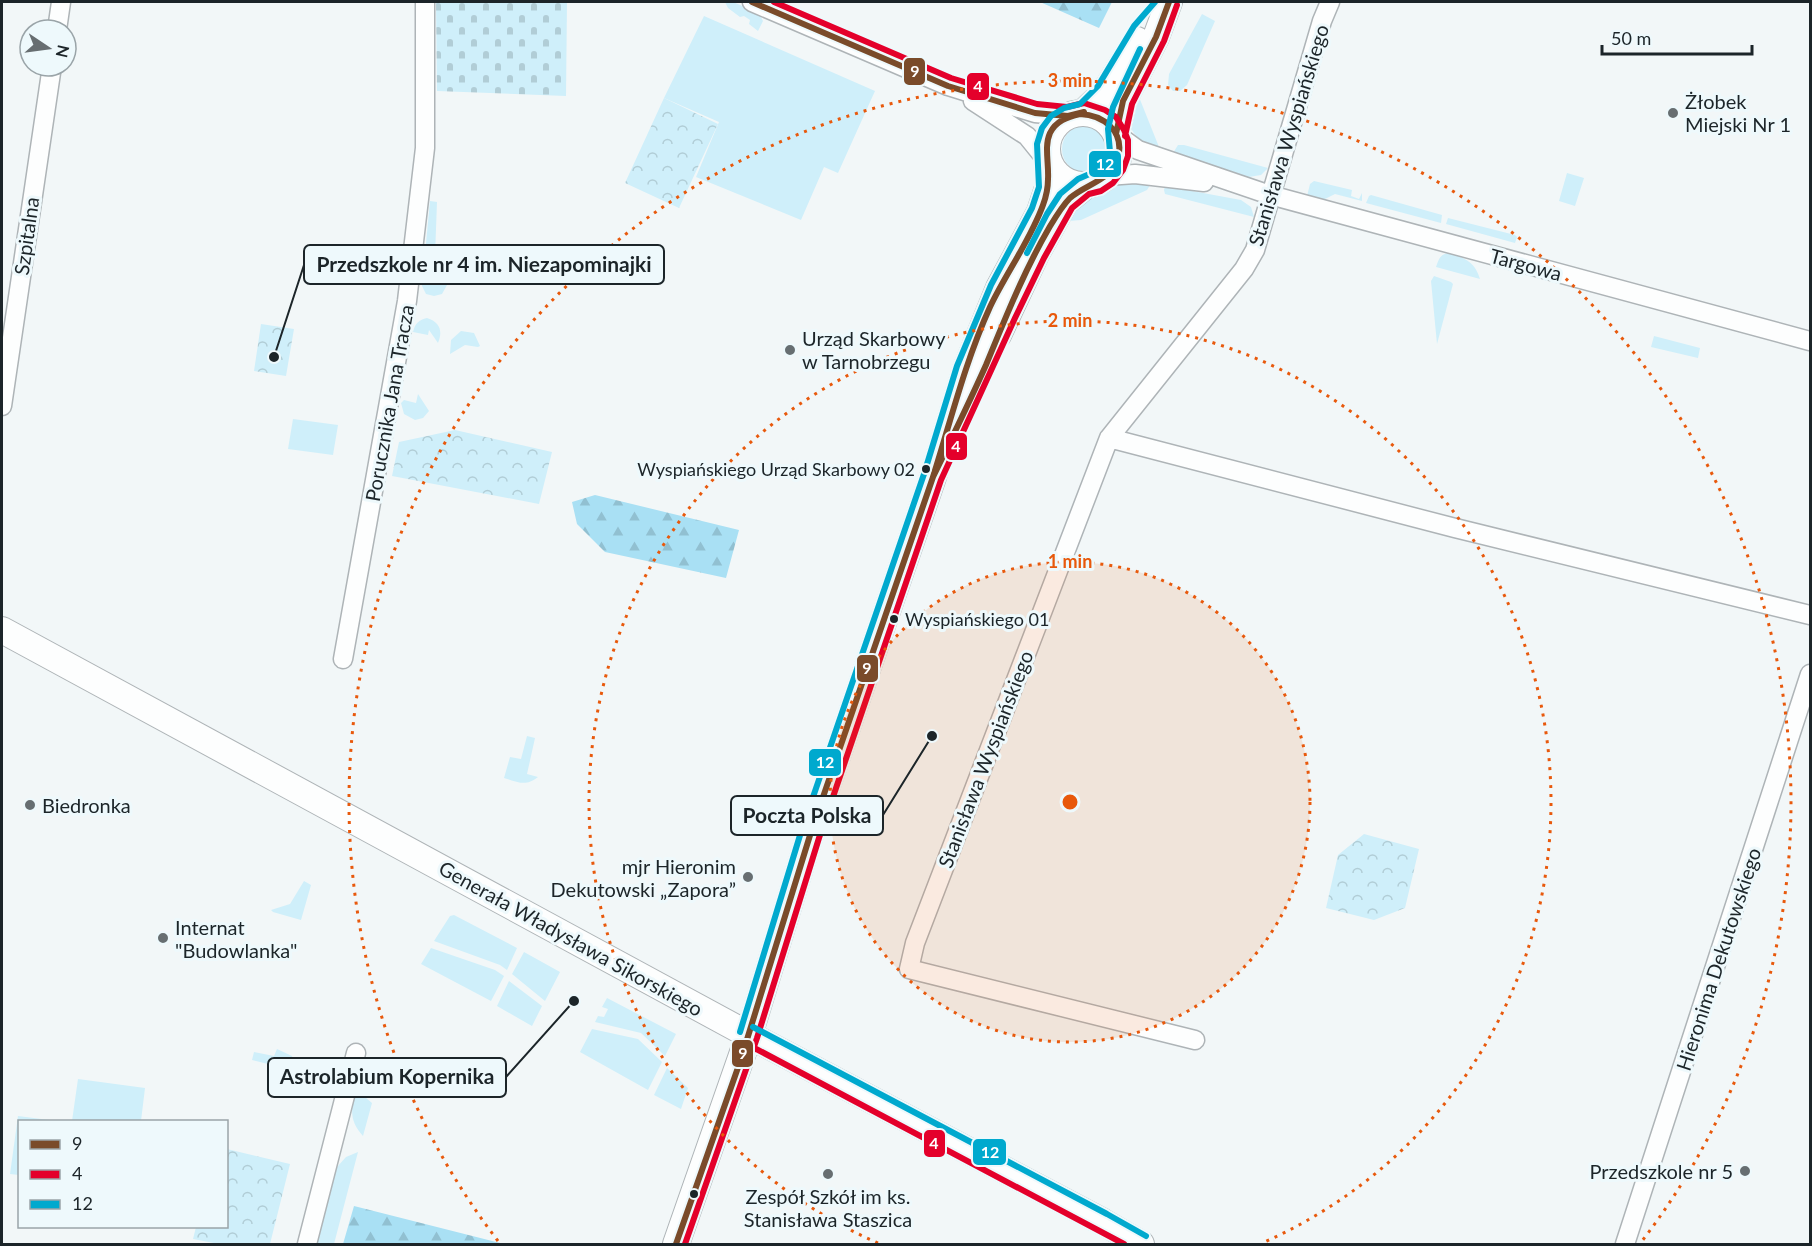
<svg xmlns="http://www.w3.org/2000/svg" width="1812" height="1246" font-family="Lato,sans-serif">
  <defs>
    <pattern id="forest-firs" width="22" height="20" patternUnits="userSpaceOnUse" patternTransform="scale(1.5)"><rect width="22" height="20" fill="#a9e0f4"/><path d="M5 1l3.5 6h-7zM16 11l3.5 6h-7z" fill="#91c0d1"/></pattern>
    <pattern id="cemetery-stones" width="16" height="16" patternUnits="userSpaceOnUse" patternTransform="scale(1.5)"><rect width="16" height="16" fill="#cfeffa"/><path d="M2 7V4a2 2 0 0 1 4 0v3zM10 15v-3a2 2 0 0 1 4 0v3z" fill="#b1cdd6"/></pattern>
    <pattern id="park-crowns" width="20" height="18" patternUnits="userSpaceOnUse" patternTransform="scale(1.5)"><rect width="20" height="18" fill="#cfeffa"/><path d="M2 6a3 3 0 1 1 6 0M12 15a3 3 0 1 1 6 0" fill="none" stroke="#b1cdd6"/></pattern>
  </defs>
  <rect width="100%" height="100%" fill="#f2f7f8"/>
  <path fill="#cfeffa" d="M 725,2 L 733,2 L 759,13 L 763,21 L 758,31 L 749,24 L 750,20 L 744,16 L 740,17 L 728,8 Z
    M 1202,14 L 1215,21 L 1187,85 L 1180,91 L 1173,91 L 1168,85 L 1169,74 Z
    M 704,16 L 875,91 L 838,173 L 824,167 L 801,220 L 696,177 L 719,122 L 664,98 Z
    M 1139,97 L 1159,147 L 1158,150 C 1130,136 1121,125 1139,97 Z
    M1062 149a24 24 0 1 1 48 0a24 24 0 1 1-48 0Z
    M 1178,145 L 1184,145 L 1268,168 L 1261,175 L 1249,177 L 1173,153 Z
    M 1567,173 L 1584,178 L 1575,206 L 1559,201 Z
    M 1314,181 L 1352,190 L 1351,196 L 1359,199 L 1362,193 L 1362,201 L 1335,194 L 1323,200 L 1307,196 L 1310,184 Z
    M 1119,182 L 1152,182 L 1147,190 L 1081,220 L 1069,221 L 1071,210 L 1087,196 L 1107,190 Z
    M 1165,186 L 1241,200 L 1251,207 L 1254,217 L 1165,194 L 1164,190 Z
    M 1371,195 L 1442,215 L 1441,223 L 1366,203 L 1369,196 Z
    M 430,201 L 437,202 L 435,256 L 433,256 L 432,264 L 430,265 L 427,284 L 447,285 L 442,294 L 434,296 L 426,294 L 422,286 Z
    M 1448,218 L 1515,235 L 1517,237 L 1515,243 L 1446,224 Z
    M 1449,253 C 1465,258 1475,262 1480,279 L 1436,267 C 1439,259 1440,254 1449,253 Z
    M 1434,276 L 1451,282 L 1453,284 L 1437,344 L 1431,281 Z
    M 427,318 C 440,322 443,331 438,343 L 429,330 L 428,335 L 413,332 C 415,323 419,320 427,318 Z
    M 461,331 L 474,333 L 480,346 L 478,347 L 465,345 L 450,354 L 451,340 Z
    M 1654,336 L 1700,348 L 1698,358 L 1651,347 Z
    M 418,394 L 429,411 L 423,418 L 415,420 L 404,414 L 401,403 L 404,400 L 416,403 Z
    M 293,419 L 338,425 L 333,455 L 288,449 Z
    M 527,736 L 535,738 L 527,774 L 538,777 C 525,787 519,782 504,778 L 510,757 L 521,759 Z
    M 304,881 L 311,885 L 301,920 L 273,912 L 271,910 L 290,904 Z
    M 454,915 L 517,948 L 507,970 L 500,965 L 434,941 L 450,916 Z
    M 431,948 L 495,970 L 504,976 L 491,1001 L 421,964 Z
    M 524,952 L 560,972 L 545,1001 L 512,974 Z
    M 509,981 L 542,1006 L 532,1026 L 497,1006 Z
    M 607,998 L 676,1034 L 665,1056 L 641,1033 L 595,1022 L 598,1016 L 604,1017 L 608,1009 L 602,1007 Z
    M 592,1029 L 638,1039 L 662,1062 L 648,1090 L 580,1052 Z
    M 277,1049 L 292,1056 L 295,1068 L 292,1070 L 252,1060 L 254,1052 L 274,1056 Z
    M 667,1068 L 688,1088 L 681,1109 L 654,1095 Z
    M 78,1079 L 145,1088 L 141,1121 L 72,1121 Z
    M 355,1095 L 365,1097 L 372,1103 L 363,1136 C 351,1122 350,1113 355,1095 Z
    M 18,1116 L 49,1120 L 20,1122 L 19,1175 L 10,1174 Z
    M 358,1152 L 334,1244 L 317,1244 L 337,1167 L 346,1157 Z"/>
  <path fill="url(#forest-firs)" d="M 1040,2 L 1112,2 L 1099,28 Z
    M 595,495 L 739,530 L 726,578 L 605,552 L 577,524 L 572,502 Z
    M 354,1206 L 504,1244 L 343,1244 Z"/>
  <path fill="url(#cemetery-stones)" d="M 436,2 L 567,2 L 566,96 L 437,91 Z"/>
  <path fill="url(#park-crowns)" d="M 664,98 L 718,124 L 679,208 L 625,183 Z
    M 261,324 L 294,329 L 286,376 L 254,371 Z
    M 455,430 L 552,452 L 539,504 L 392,476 L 399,442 Z
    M 1364,834 L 1419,849 L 1405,908 L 1374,920 L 1326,908 L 1338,855 Z
    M 227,1149 L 290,1164 L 270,1244 L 219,1244 L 193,1239 L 196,1227 L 226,1226 Z"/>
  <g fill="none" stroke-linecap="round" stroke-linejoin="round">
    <defs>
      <path id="street" d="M 752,2 L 948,86 L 1035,113 L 1068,116
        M 57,30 L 61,2
        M 973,101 L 1027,136 L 1048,162
        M 1116,134 L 1138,150 L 1270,195 L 1810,341
        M 1107,176 L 1135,174 L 1204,182
        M 2,406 L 52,66
        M 1109,438 L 1455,528 L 1810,615
        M 343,659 L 407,301 L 425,148 L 425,2
        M 1195,1040 L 909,969 L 915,943 L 1109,438 L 1244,269 L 1255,250 L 1322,21 L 1330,2
        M 307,1244 L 356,1053
        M 1625,1244 L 1810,674"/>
      <path id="secondary" d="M 1084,112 L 1105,92 L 1137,40
        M1047 149a36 36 0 1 1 72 0a36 36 0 1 1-72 0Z
        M 1116,134 L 1123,101 L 1156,37 L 1169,2
        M 998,335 L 1036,254 L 1065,202 L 1085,186
        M 2,630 L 749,1035 L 1103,1222 L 1141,1244
        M 676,1244 L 749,1035 L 810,835 L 933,477 L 966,369 L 999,288 L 1040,212 L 1048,188 L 1048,162"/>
    </defs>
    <use href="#street" stroke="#aeb4b7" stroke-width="21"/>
    <use href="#secondary" stroke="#aeb4b7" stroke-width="28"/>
    <use href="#street" stroke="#fdfefe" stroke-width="18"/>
    <use href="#secondary" stroke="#fdfefe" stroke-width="26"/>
    <defs>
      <path id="bus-1" d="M 752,2 L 948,86 L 1035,113 L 1068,116 L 1084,112
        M 1080,114 C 1103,115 1125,131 1118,158 C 1112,180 1086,184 1070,198 C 1062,206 1055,218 1049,228 C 1024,271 1005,319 986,365 C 969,403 951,440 933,477 C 951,420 965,362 990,307 C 1006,273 1030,241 1043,205 C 1046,197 1048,188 1048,179 C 1049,164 1044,146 1050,133 C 1056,121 1067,117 1080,114 Z
        M 1116,134 L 1123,101 L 1156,37 L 1169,2
        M 676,1244 L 741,1059 L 811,832 L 933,477"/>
      <path id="bus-2" d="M 1125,136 L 1132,104 L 1164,41 L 1177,5
        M 745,1043 L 1124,1244
        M 685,1244 L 757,1038 L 819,838 L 941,480 L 1015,318 L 1044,258 L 1072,208 L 1089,194 L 1101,191 L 1113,183 L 1123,170 L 1128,156 L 1128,140 L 1124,130 L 1116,117 L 1105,110 L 1084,103 L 1067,107 L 1037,104 L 951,78 L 774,2"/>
      <path id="bus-3" d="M 1027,253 L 1047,214 L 1060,194 L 1078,179 L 1101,169 L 1107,162 L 1110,152 L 1108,129 L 1113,107 L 1140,49
        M 753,1027 L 1107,1214 L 1146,1236
        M 740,1032 L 801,832 L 924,474 L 957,366 L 991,285 L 1032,208 L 1039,187 L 1037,144 L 1042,128 L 1051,116 L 1064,108 L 1080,104 L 1098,86 L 1134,26 L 1155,2"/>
    </defs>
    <use href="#bus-1" stroke="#eef9fc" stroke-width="10"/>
    <use href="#bus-2" stroke="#eef9fc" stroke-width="10"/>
    <use href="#bus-3" stroke="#eef9fc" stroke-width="10"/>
    <use href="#bus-1" stroke="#7a4b2a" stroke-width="6"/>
    <use href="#bus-2" stroke="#e4002b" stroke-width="6"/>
    <use href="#bus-3" stroke="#00a9ce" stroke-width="6"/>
  </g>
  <circle cx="1070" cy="802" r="240" fill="#e8590c" fill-opacity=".12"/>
  <g fill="none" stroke="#e8590c" stroke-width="3" stroke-dasharray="3 6">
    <circle cx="1070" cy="802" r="240"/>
    <path d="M878 1243A481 481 0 1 1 1262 1243"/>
    <path d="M498 1241A721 721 0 1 1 1642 1241"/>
  </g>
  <g fill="#676e71" stroke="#eef9fc" stroke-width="2">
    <circle cx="1673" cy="113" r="6"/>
    <circle cx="790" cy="350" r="6"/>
    <circle cx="30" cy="805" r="6"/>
    <circle cx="748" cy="877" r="6"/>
    <circle cx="163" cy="938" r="6"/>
    <circle cx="1745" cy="1171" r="6"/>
    <circle cx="828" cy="1174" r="6"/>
  </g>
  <g fill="#1c2529" stroke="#eef9fc" stroke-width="2">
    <circle cx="926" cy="469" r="5"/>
    <circle cx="894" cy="619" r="5"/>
    <circle cx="694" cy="1194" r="5"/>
  </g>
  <g text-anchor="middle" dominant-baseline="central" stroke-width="6" stroke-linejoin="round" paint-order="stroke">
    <g font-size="18" fill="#1c2529" stroke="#eef9fc" text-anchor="end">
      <text x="915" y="469">Wyspiańskiego Urząd Skarbowy 02</text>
      <text x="905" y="619" text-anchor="start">Wyspiańskiego 01</text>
    </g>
    <g font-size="20" fill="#1c2529" stroke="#eef9fc" text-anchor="start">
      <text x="1685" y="101">Żłobek<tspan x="1685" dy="23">Miejski Nr 1</tspan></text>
      <text x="802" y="338">Urząd Skarbowy<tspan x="802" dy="23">w Tarnobrzegu</tspan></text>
      <text x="42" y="805">Biedronka</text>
      <text x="736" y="866" text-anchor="end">mjr Hieronim<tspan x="736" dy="23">Dekutowski „Zapora”</tspan></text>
      <text x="175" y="927">Internat<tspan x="175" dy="23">"Budowlanka"</tspan></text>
      <text x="1733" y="1171" text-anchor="end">Przedszkole nr 5</text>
      <text x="828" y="1196" text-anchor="middle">Zespół Szkół im ks.<tspan x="828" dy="23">Stanisława Staszica</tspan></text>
    </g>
    <g font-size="20" fill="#1c2529" stroke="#eef9fc">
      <text transform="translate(1288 135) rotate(-73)">Stanisława Wyspiańskiego</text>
      <text transform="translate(26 236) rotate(-82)">Szpitalna</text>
      <text transform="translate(1526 264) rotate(15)">Targowa</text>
      <text transform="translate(389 403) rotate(-80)">Porucznika Jana Tracza</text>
      <text transform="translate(985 759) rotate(-69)">Stanisława Wyspiańskiego</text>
      <text transform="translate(571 938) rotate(29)">Generała Władysława Sikorskiego</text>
      <text transform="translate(1718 959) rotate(-72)">Hieronima Dekutowskiego</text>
    </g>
  </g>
  <circle cx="1070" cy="802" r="9" fill="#e8590c" stroke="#eef9fc" stroke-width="3"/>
  <g font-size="18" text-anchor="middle" font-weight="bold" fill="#e8590c" stroke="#eef9fc" stroke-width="6" stroke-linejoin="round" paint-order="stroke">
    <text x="1070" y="87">3 min</text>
    <text x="1070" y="327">2 min</text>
    <text x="1070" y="568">1 min</text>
  </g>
  <path fill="none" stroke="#1c2529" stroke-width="2" d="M274 357L304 265M932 736L883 815M574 1001L506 1077"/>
  <g fill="#1c2529" stroke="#eef9fc" stroke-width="2">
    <circle cx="274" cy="357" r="6"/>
    <circle cx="932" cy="736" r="6"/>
    <circle cx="574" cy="1001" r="6"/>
  </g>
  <g fill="#eef9fc" stroke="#1c2529" stroke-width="2">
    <rect x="304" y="245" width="360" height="39" rx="6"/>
    <rect x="731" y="796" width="152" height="39" rx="6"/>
    <rect x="268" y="1058" width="238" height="39" rx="6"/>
  </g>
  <g font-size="21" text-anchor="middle" font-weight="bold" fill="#1c2529">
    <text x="484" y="272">Przedszkole nr 4 im. Niezapominajki</text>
    <text x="807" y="823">Poczta Polska</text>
    <text x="387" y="1084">Astrolabium Kopernika</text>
  </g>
  <g stroke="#eef9fc" stroke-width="2">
    <rect x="903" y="57" width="23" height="29" rx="6" fill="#7a4b2a"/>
    <rect x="966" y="72" width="24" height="29" rx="6" fill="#e4002b"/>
    <rect x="1088" y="150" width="34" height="28" rx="6" fill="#00a9ce"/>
    <rect x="945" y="432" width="23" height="29" rx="6" fill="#e4002b"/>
    <rect x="856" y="654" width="23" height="29" rx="6" fill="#7a4b2a"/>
    <rect x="808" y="748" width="34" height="29" rx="6" fill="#00a9ce"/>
    <rect x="731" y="1039" width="23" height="29" rx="6" fill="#7a4b2a"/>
    <rect x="923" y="1129" width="23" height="29" rx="6" fill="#e4002b"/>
    <rect x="972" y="1138" width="35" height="28" rx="6" fill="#00a9ce"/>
  </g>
  <g font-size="16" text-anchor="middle" font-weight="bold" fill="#fff">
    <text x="915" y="77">9</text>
    <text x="978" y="92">4</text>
    <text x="1105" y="170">12</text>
    <text x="956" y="452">4</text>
    <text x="867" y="674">9</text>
    <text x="825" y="768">12</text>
    <text x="743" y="1059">9</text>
    <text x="934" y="1149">4</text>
    <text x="990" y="1158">12</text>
  </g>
  <rect width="1812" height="1246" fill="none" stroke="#1c2529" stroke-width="6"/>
  <rect x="18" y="1120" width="210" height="108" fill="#eef9fc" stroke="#9aa4a8" stroke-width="1.5"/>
  <rect x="30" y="1140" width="30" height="9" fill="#7a4b2a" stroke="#9aa4a8" stroke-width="1.5"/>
  <text x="72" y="1150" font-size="18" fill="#1c2529">9</text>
  <rect x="30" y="1170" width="30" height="9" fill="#e4002b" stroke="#9aa4a8" stroke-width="1.5"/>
  <text x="72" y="1180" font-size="18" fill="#1c2529">4</text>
  <rect x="30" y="1200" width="30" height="9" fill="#00a9ce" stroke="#9aa4a8" stroke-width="1.5"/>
  <text x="72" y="1210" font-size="18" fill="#1c2529">12</text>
  <g transform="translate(48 48) rotate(103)"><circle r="28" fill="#eef9fc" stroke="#9aa4a8" stroke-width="1.5"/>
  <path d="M0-4.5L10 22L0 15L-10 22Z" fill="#676e71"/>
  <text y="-9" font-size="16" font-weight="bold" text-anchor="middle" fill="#1c2529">N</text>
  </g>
  <path d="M1602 45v9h150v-9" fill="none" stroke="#1c2529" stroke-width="3"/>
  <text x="1611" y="45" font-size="18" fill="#1c2529" stroke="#eef9fc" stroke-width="4.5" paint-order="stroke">50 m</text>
</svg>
